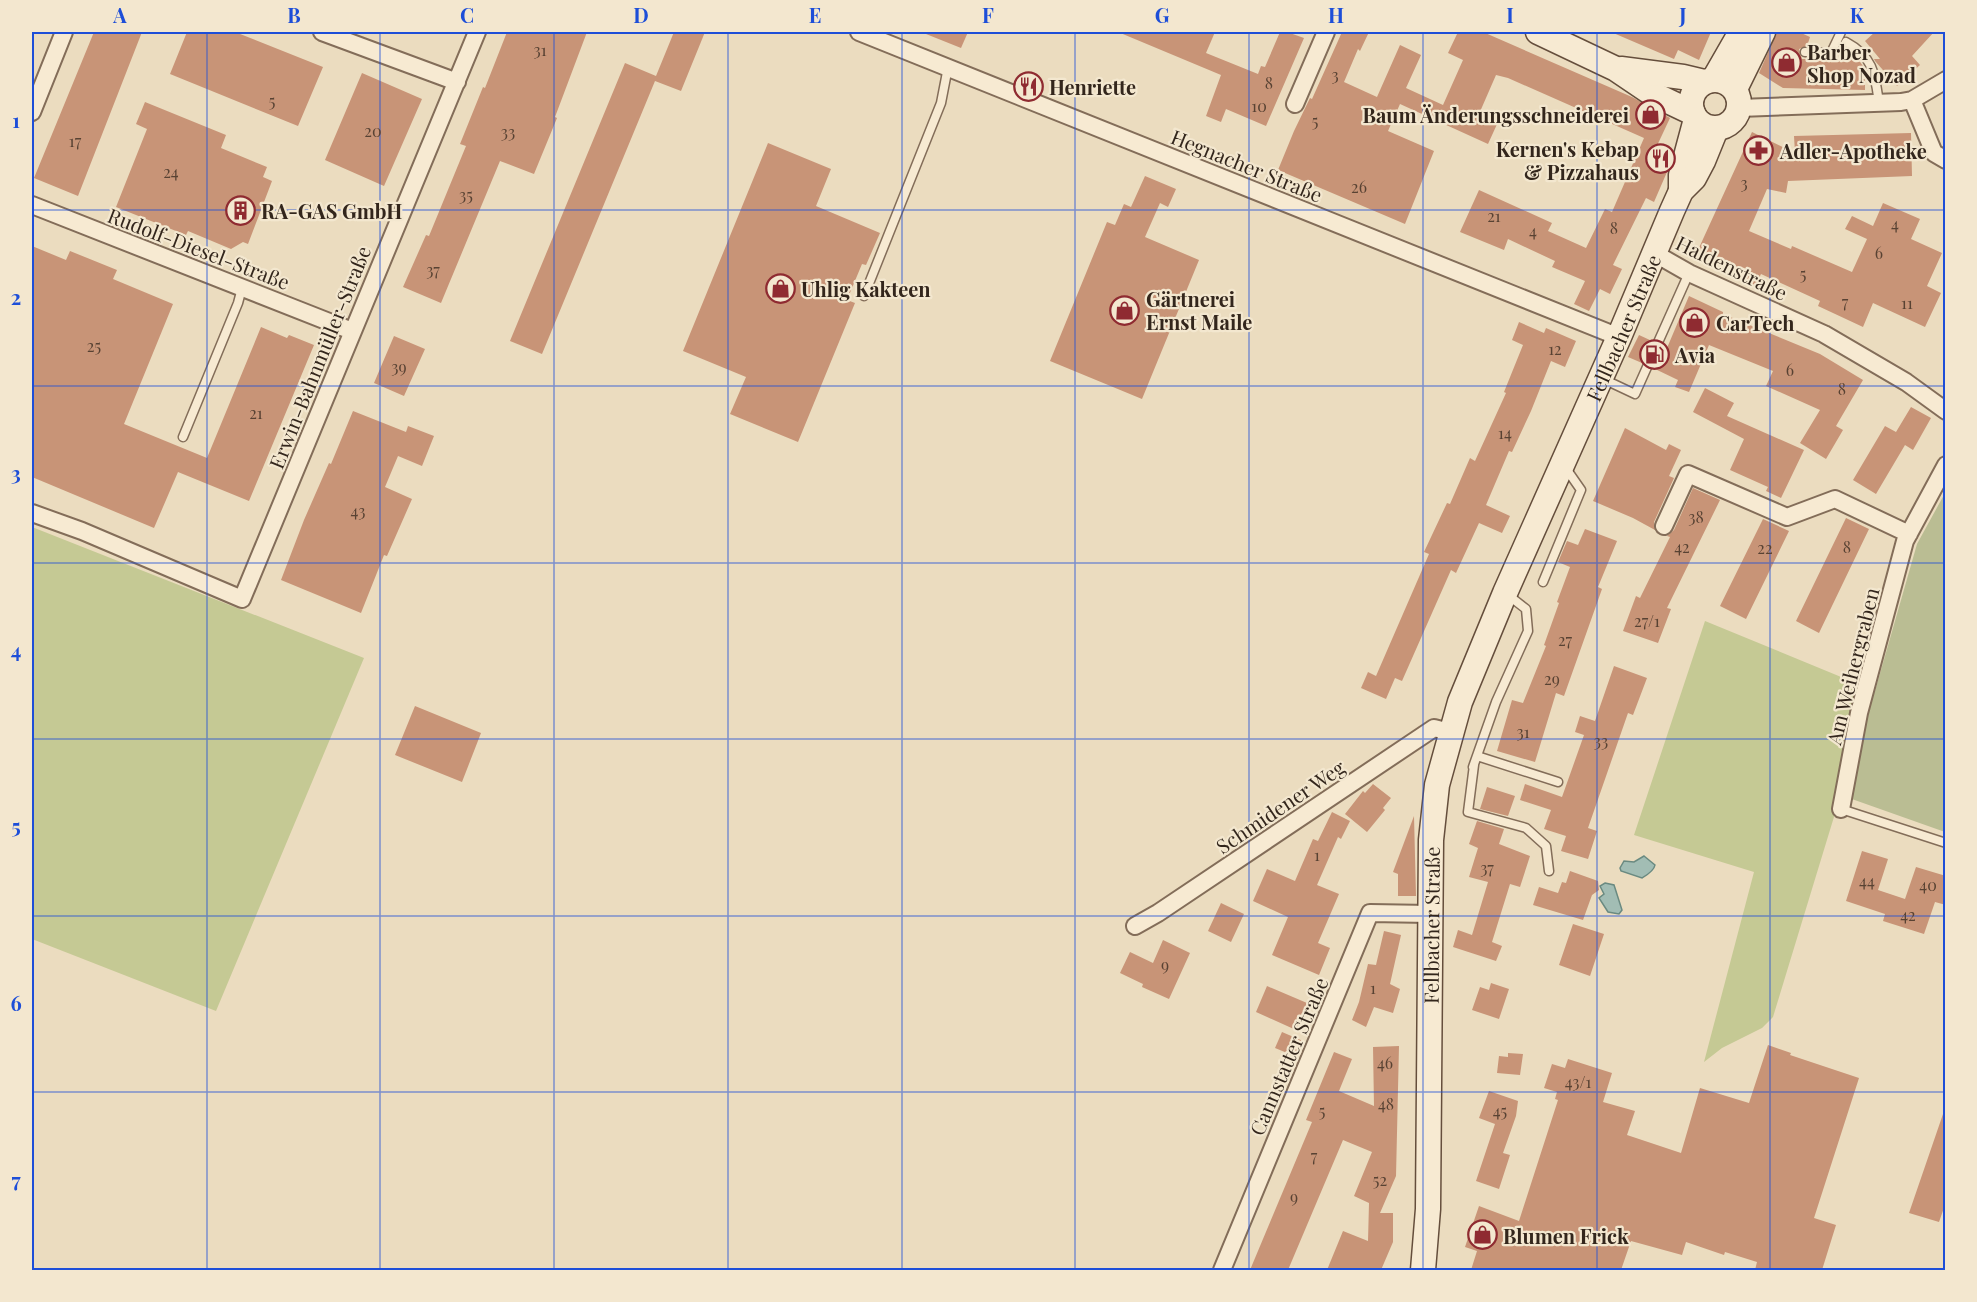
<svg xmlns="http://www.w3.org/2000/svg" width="1977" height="1302" font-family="'Playfair Display',serif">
  <rect width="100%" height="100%" fill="#ebdcbf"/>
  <path fill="#c5c994" d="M 32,527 L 364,658 L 216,1011 L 32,939 Z
    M 1705,621 L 1863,686 L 1837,807 L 1773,1017 L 1762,1028 L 1722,1048 L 1704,1062 L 1754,872 L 1634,835 Z"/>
  <path fill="#babd93" d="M 1945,493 L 1945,832 L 1849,798 L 1871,691 L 1875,691 L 1917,544 Z"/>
  <path fill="#a2bdb4" stroke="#6a8a81" stroke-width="1.5" d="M 1644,856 L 1655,865 C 1654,871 1647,875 1642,878 L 1621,871 L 1620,868 L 1624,861 L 1634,862 Z
    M 1605,883 L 1614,885 L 1622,910 L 1619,914 L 1608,912 L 1599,898 L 1604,894 L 1600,886 Z"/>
  <path fill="#c89477" d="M 94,32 L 142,32 L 78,196 L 34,178 Z
    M 187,32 L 235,32 L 323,67 L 298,126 L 170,74 Z
    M 507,32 L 587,32 L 555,117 L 557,118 L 534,174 L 500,161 L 441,303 L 403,287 L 426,235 L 429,236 L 466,146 L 460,144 L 483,87 L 485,88 Z
    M 674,32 L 705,32 L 681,91 L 655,81 L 542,354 L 510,341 L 625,63 L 656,76 Z
    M 921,32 L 968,32 L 961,48 Z
    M 1118,32 L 1215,32 L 1206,53 L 1258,74 L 1261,66 L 1265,67 L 1280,32 L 1287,32 L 1304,38 L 1266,126 L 1226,109 L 1221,122 L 1206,116 L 1221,75 Z
    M 1342,32 L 1369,32 L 1360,51 L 1358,49 L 1344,82 L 1377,97 L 1400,45 L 1421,55 L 1406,88 L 1443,105 L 1463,60 L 1448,53 L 1458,32 L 1483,32 L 1632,97 L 1670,118 L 1655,150 L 1671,157 L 1667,172 L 1654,202 L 1646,198 L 1613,265 L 1622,269 L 1610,294 L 1600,289 L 1589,311 L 1574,304 L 1585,281 L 1552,267 L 1555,261 L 1508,239 L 1504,250 L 1460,232 L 1479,190 L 1552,223 L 1548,231 L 1586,248 L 1605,209 L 1612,212 L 1644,138 L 1508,78 L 1496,75 L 1479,114 L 1498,122 L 1488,144 L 1400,104 L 1388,131 L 1434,151 L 1405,224 L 1278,170 L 1294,131 L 1310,98 L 1312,99 Z
    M 1611,32 L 1711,32 L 1699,60 L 1678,50 L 1674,59 Z
    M 1777,32 L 1799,32 L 1810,37 L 1807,46 L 1799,49 L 1802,59 L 1858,59 L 1865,69 L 1865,90 L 1783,88 L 1759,73 Z
    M 1875,32 L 1934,32 L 1912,56 L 1920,65 L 1897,86 L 1875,61 L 1874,59 L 1880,59 L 1865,41 Z
    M 362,73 L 422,99 L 384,186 L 325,160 Z
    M 145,102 L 226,135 L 221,148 L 267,167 L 263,177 L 272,181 L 248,244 L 243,242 L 231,249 L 188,231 L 186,235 L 116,207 L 147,129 L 136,124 Z
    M 1752,132 L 1795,153 L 1794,136 L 1911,133 L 1912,176 L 1788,181 L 1786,193 L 1767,189 L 1749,231 L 1791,249 L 1792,246 L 1852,272 L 1867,239 L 1845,229 L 1852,216 L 1873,226 L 1883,203 L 1920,219 L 1911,239 L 1942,253 L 1927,286 L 1941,293 L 1925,327 L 1873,303 L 1863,327 L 1818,306 L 1820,301 L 1761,274 L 1755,286 L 1735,278 L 1739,269 L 1698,250 Z
    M 768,143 L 831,169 L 816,206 L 880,233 L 866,265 L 862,264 L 847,300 L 855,303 L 798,442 L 730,414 L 746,377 L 683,351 Z
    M 1145,176 L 1176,189 L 1168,207 L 1160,203 L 1145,237 L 1199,260 L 1142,399 L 1050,361 L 1107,222 L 1115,225 L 1124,204 L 1131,207 Z
    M 32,246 L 66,260 L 70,251 L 117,270 L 113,279 L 173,304 L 124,424 L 207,458 L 261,327 L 287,338 L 289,335 L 314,345 L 249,501 L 178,472 L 154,528 L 32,477 Z
    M 1689,296 L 1723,312 L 1723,314 L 1820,354 L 1863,380 L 1836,426 L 1843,430 L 1826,459 L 1800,443 L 1820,410 L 1766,386 L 1773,371 L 1709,345 L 1689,392 L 1675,387 L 1678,380 L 1653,368 L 1663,347 L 1667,348 Z
    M 1519,322 L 1544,333 L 1546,328 L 1576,341 L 1565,367 L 1551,361 L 1531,411 L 1512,452 L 1509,451 L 1486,505 L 1510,516 L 1502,533 L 1479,523 L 1456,573 L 1451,570 L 1402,681 L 1395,678 L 1386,699 L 1361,688 L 1368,672 L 1376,676 L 1429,554 L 1424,552 L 1447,503 L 1450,504 L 1470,458 L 1475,461 L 1506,393 L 1504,392 L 1523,345 L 1512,340 Z
    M 1639,335 L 1652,341 L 1642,363 L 1628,357 Z
    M 394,336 L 425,349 L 404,396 L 374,383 Z
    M 1705,388 L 1734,403 L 1727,416 L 1804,450 L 1781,498 L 1766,491 L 1768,487 L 1730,470 L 1744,439 L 1693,412 Z
    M 1911,407 L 1931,418 L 1913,450 L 1905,445 L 1876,494 L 1853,480 L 1885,426 L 1896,432 Z
    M 353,411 L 406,432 L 408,426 L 434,436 L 422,466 L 398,456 L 385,487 L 412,499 L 387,556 L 384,555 L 361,613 L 281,580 L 304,520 L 329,463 L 331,464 Z
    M 1625,428 L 1666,450 L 1669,444 L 1681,450 L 1669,476 L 1674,478 L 1654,522 L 1655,530 L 1633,518 L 1593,501 Z
    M 1693,488 L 1720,500 L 1667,608 L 1671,609 L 1658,643 L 1623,631 L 1636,596 L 1640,598 L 1670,537 L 1667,536 L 1674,530 Z
    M 1846,518 L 1869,529 L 1819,633 L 1796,621 Z
    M 1763,519 L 1789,531 L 1746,619 L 1720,606 Z
    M 1585,529 L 1617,541 L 1598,587 L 1602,589 L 1564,696 L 1556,693 L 1535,762 L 1497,751 L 1512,700 L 1523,703 L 1546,646 L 1544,645 L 1559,603 L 1557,602 L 1570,567 L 1558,562 L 1567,541 L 1578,545 Z
    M 1614,666 L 1647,678 L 1633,715 L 1628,713 L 1588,828 L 1597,831 L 1588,859 L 1561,851 L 1566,836 L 1544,829 L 1551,810 L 1520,800 L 1525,784 L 1562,797 L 1584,735 L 1575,732 L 1580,716 L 1595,721 Z
    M 415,706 L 481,733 L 462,782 L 395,755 Z
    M 1373,784 L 1391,798 L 1383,808 L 1385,810 L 1367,832 L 1345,814 L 1363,791 L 1365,793 Z
    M 1487,787 L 1515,796 L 1508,816 L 1480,809 Z
    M 1332,812 L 1350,821 L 1341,839 L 1338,837 L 1317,885 L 1339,894 L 1318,943 L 1330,948 L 1319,975 L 1272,955 L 1288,917 L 1253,901 L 1267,869 L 1295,881 L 1313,839 L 1318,841 Z
    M 1414,816 L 1416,896 L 1398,896 L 1398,874 L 1393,872 Z
    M 1477,821 L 1504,829 L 1499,844 L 1530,856 L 1520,887 L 1510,884 L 1492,942 L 1502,946 L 1496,961 L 1453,947 L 1458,930 L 1472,935 L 1488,882 L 1469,877 L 1478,848 L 1469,844 Z
    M 1862,851 L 1888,859 L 1878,890 L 1905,899 L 1916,867 L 1946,876 L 1946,905 L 1935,902 L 1924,934 L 1883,921 L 1885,914 L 1846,901 Z
    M 1570,871 L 1598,881 L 1599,890 L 1592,895 L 1583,920 L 1533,905 L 1539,887 L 1558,893 L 1562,882 L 1566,883 Z
    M 1221,903 L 1244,914 L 1231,942 L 1208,931 Z
    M 1573,924 L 1604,934 L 1590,976 L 1559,965 Z
    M 1384,931 L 1401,935 L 1390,984 L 1400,989 L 1393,1013 L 1374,1007 L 1366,1027 L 1352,1020 L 1359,1002 L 1368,964 L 1376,965 Z
    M 1163,940 L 1190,953 L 1169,999 L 1142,987 L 1143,984 L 1120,973 L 1130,952 L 1153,963 Z
    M 1491,983 L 1509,989 L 1499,1019 L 1472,1010 L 1480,987 L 1489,990 Z
    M 1267,986 L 1307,1003 L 1296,1030 L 1256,1012 Z
    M 1282,1032 L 1303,1041 L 1297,1057 L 1275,1048 Z
    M 1768,1045 L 1791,1053 L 1790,1055 L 1859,1078 L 1814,1218 L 1836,1225 L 1822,1270 L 1755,1270 L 1757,1262 L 1725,1252 L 1724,1255 L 1686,1242 L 1682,1255 L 1631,1241 L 1621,1270 L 1471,1270 L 1477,1251 L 1465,1247 L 1479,1206 L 1519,1221 L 1558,1100 L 1555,1099 L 1557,1092 L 1544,1088 L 1552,1064 L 1565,1068 L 1568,1059 L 1612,1073 L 1603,1102 L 1635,1111 L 1627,1135 L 1681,1153 L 1700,1088 L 1749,1103 Z
    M 1399,1046 L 1396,1176 L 1380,1213 L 1393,1213 L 1393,1242 L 1381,1270 L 1327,1270 L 1343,1231 L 1368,1241 L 1369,1203 L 1354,1196 L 1372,1152 L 1343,1140 L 1288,1270 L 1250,1270 L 1312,1122 L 1306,1120 L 1334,1052 L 1352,1059 L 1339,1091 L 1374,1106 L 1373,1047 Z
    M 1508,1053 L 1523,1054 L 1520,1075 L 1497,1073 L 1499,1056 L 1508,1057 Z
    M 1489,1091 L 1518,1101 L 1516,1116 L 1503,1153 L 1510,1155 L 1499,1189 L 1476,1181 L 1495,1124 L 1479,1118 Z
    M 1943,1114 L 1946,1114 L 1946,1202 L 1939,1222 L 1909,1213 Z"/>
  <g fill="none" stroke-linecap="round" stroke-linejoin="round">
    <defs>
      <path id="lane" d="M 1846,42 C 1874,57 1875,75 1879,103
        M 1805,52 L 1831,53 L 1841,32
        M 864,296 L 941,103 L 948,67
        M 1601,378 L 1635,394 L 1689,273
        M 183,437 L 238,303 L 242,288
        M 1543,582 L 1581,490 L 1565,467
        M 1477,756 L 1558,782
        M 1474,765 L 1468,812 L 1526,828 L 1546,846 L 1549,871
        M 1473,767 L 1496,702 L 1528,631 L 1526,609 L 1508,595
        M 1841,809 L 1946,843"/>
      <path id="street" d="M 322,32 L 457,82
        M 859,32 L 1619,337
        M 1912,100 L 1934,153 L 1946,160
        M 1295,104 L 1326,32
        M 1740,108 L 1901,102 L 1912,100 L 1946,80
        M 32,112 L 64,32
        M 32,205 L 352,331
        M 1654,253 L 1689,273 L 1824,334 L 1906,382 L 1946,411
        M 32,513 L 82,531 L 242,599 L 477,32
        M 1664,526 L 1688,474 L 1787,517 L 1835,499 L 1909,534
        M 1841,809 L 1859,713 L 1905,541 L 1946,465
        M 1135,926 L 1158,913 L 1434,728 L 1450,732
        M 1222,1270 L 1370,913 L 1430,914"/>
      <g id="secondary">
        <path d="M 1538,32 L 1616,69 L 1653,94 L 1693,113"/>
        <path d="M 1621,69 L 1683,77 L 1704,82"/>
        <path d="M 1714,79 L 1741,32"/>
        <circle cx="1715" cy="104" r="24"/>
        <path d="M 1735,89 L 1763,32"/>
        <path d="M 1681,191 L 1681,175 L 1696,119"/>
        <path id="s1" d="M 1423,1270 L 1428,1209 L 1431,840 L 1437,785 L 1460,702 L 1505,593 L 1619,337 L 1672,211 L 1681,191 L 1694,178 L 1703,161 L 1716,129"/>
      </g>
    </defs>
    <use href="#lane" stroke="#836d59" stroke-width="11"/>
    <use href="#street" stroke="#836d59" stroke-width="20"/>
    <use href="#secondary" stroke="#654e3c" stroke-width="27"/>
    <use href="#lane" stroke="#f7ead2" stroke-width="8"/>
    <use href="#street" stroke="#f7ead2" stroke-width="16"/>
    <use href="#secondary" stroke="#f7ead2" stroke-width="24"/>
  </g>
  <path fill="none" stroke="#1d4ed8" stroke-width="1.5" stroke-opacity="0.55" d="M 207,32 L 207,1270M 380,32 L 380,1270M 554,32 L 554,1270M 728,32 L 728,1270M 902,32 L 902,1270M 1075,32 L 1075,1270M 1249,32 L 1249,1270M 1423,32 L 1423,1270M 1597,32 L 1597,1270M 1770,32 L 1770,1270M 32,210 L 1946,210M 32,386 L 1946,386M 32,563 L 1946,563M 32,739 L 1946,739M 32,916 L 1946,916M 32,1092 L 1946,1092"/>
  <defs>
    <symbol id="shop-ring" viewBox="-11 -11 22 22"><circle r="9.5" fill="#f3e7cf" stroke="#8f2b31" stroke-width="1.5"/><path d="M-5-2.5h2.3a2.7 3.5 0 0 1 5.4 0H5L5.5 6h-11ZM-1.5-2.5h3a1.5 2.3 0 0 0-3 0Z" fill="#8f2b31"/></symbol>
    <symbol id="restaurant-ring" viewBox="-11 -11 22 22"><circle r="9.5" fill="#f3e7cf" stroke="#8f2b31" stroke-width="1.5"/><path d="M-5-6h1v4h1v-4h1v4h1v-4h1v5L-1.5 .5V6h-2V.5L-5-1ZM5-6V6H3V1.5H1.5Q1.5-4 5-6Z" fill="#8f2b31"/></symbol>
    <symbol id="pharmacy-ring" viewBox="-11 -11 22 22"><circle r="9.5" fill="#f3e7cf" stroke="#8f2b31" stroke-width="1.5"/><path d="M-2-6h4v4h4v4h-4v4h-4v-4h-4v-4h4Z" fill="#8f2b31"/></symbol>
    <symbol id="building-ring" viewBox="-11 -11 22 22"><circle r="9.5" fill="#f3e7cf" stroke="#8f2b31" stroke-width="1.5"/><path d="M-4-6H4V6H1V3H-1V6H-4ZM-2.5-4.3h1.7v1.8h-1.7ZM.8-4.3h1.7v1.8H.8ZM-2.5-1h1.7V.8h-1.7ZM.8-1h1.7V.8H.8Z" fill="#8f2b31"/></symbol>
    <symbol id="fuel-ring" viewBox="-11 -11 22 22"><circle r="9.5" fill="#f3e7cf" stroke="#8f2b31" stroke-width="1.5"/><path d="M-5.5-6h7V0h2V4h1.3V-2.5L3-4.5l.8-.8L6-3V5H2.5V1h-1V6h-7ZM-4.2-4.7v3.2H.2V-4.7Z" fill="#8f2b31"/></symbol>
  </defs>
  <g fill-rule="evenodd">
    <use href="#shop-ring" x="1770" y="46" width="33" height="33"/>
    <use href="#restaurant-ring" x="1012" y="70" width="33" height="33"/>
    <use href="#shop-ring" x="1634" y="98" width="33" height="33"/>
    <use href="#pharmacy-ring" x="1742" y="134" width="33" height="33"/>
    <use href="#restaurant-ring" x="1644" y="142" width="33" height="33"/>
    <use href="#building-ring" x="224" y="194" width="33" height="33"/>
    <use href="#shop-ring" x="764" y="272" width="33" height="33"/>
    <use href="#shop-ring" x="1108" y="294" width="33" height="33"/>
    <use href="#shop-ring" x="1678" y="306" width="33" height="33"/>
    <use href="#fuel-ring" x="1638" y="338" width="33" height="33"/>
    <use href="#shop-ring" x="1466" y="1218" width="33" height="33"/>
  </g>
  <g text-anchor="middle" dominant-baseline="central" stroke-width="4.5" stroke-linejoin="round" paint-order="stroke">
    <g font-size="16" fill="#584233">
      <text x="540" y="49">31</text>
      <text x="1335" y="74">3</text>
      <text x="1269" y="82">8</text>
      <text x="272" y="100">5</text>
      <text x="1259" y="105">10</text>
      <text x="1315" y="120">5</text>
      <text x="373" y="130">20</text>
      <text x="508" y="131">33</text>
      <text x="75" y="140">17</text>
      <text x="171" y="171">24</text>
      <text x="1744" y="182">3</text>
      <text x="1359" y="186">26</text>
      <text x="466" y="194">35</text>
      <text x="1494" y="215">21</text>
      <text x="1895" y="223">4</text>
      <text x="1614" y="227">8</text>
      <text x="1533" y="230">4</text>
      <text x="1879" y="252">6</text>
      <text x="433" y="269">37</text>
      <text x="1803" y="273">5</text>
      <text x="1845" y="301">7</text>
      <text x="1907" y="302">11</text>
      <text x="94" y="345">25</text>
      <text x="1555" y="348">12</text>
      <text x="399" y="366">39</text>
      <text x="1790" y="369">6</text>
      <text x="1842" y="388">8</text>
      <text x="256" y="412">21</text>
      <text x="1505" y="432">14</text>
      <text x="358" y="510">43</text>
      <text x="1696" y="516">38</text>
      <text x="1682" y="546">42</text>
      <text x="1847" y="546">8</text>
      <text x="1765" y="547">22</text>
      <text x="1647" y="620">27/1</text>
      <text x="1565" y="639">27</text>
      <text x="1552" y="678">29</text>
      <text x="1523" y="731">31</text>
      <text x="1601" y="740">33</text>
      <text x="1317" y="854">1</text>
      <text x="1487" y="867">37</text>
      <text x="1867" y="880">44</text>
      <text x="1928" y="884">40</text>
      <text x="1908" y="914">42</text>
      <text x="1165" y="964">9</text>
      <text x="1373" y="987">1</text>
      <text x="1385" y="1062">46</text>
      <text x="1578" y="1081">43/1</text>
      <text x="1386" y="1103">48</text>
      <text x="1322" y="1110">5</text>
      <text x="1500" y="1110">45</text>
      <text x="1314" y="1155">7</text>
      <text x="1380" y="1179">52</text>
      <text x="1294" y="1196">9</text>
    </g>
    <g font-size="20" font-weight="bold" fill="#33261c" stroke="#f3e7cf" text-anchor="start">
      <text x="1807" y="51">Barber<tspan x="1807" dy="23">Shop Nozad</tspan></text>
      <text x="1049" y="86">Henriette</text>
      <text x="1629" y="114" text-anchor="end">Baum Änderungsschneiderei</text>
      <text x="1639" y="148" text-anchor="end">Kernen's Kebap<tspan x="1639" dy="23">&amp; Pizzahaus</tspan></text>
      <text x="1780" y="150">Adler-Apotheke</text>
      <text x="261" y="210">RA-GAS GmbH</text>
      <text x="801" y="288">Uhlig Kakteen</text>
      <text x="1146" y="298">Gärtnerei<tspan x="1146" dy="23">Ernst Maile</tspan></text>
      <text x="1716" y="322">CarTech</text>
      <text x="1675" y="354">Avia</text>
      <text x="1503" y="1235">Blumen Frick</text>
    </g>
    <g font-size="20" fill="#33261c" stroke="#f3e7cf">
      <text transform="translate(1247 165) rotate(22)">Hegnacher Straße</text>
      <text transform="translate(199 248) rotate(21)">Rudolf-Diesel-Straße</text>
      <text transform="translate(1732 267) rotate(26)">Haldenstraße</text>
      <text stroke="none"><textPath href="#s1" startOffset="980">Fellbacher Straße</textPath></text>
      <text transform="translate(319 357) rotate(-68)">Erwin-Bahnmüller-Straße</text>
      <text transform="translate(1852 666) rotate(-76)">Am Weihergraben</text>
      <text transform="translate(1280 806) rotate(-34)">Schmidener Weg</text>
      <text stroke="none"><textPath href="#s1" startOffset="345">Fellbacher Straße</textPath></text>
      <text transform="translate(1288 1056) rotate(-67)">Cannstatter Straße</text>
    </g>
  </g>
  <rect width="1977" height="1302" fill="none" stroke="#f3e7cf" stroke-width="66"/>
  <rect x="33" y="33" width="1911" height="1236" fill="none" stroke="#1d4ed8" stroke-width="2"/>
  <g font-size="20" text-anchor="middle" font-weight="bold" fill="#1d4ed8">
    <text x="120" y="23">A</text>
    <text x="294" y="23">B</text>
    <text x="467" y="23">C</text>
    <text x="641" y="23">D</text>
    <text x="815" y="23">E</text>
    <text x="988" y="23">F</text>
    <text x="1162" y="23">G</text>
    <text x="1336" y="23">H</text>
    <text x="1510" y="23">I</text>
    <text x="1683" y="23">J</text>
    <text x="1857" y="23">K</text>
    <text x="16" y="128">1</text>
    <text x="16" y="305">2</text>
    <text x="16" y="481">3</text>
    <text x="16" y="658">4</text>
    <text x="16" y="834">5</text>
    <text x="16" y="1011">6</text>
    <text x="16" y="1188">7</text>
  </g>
</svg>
